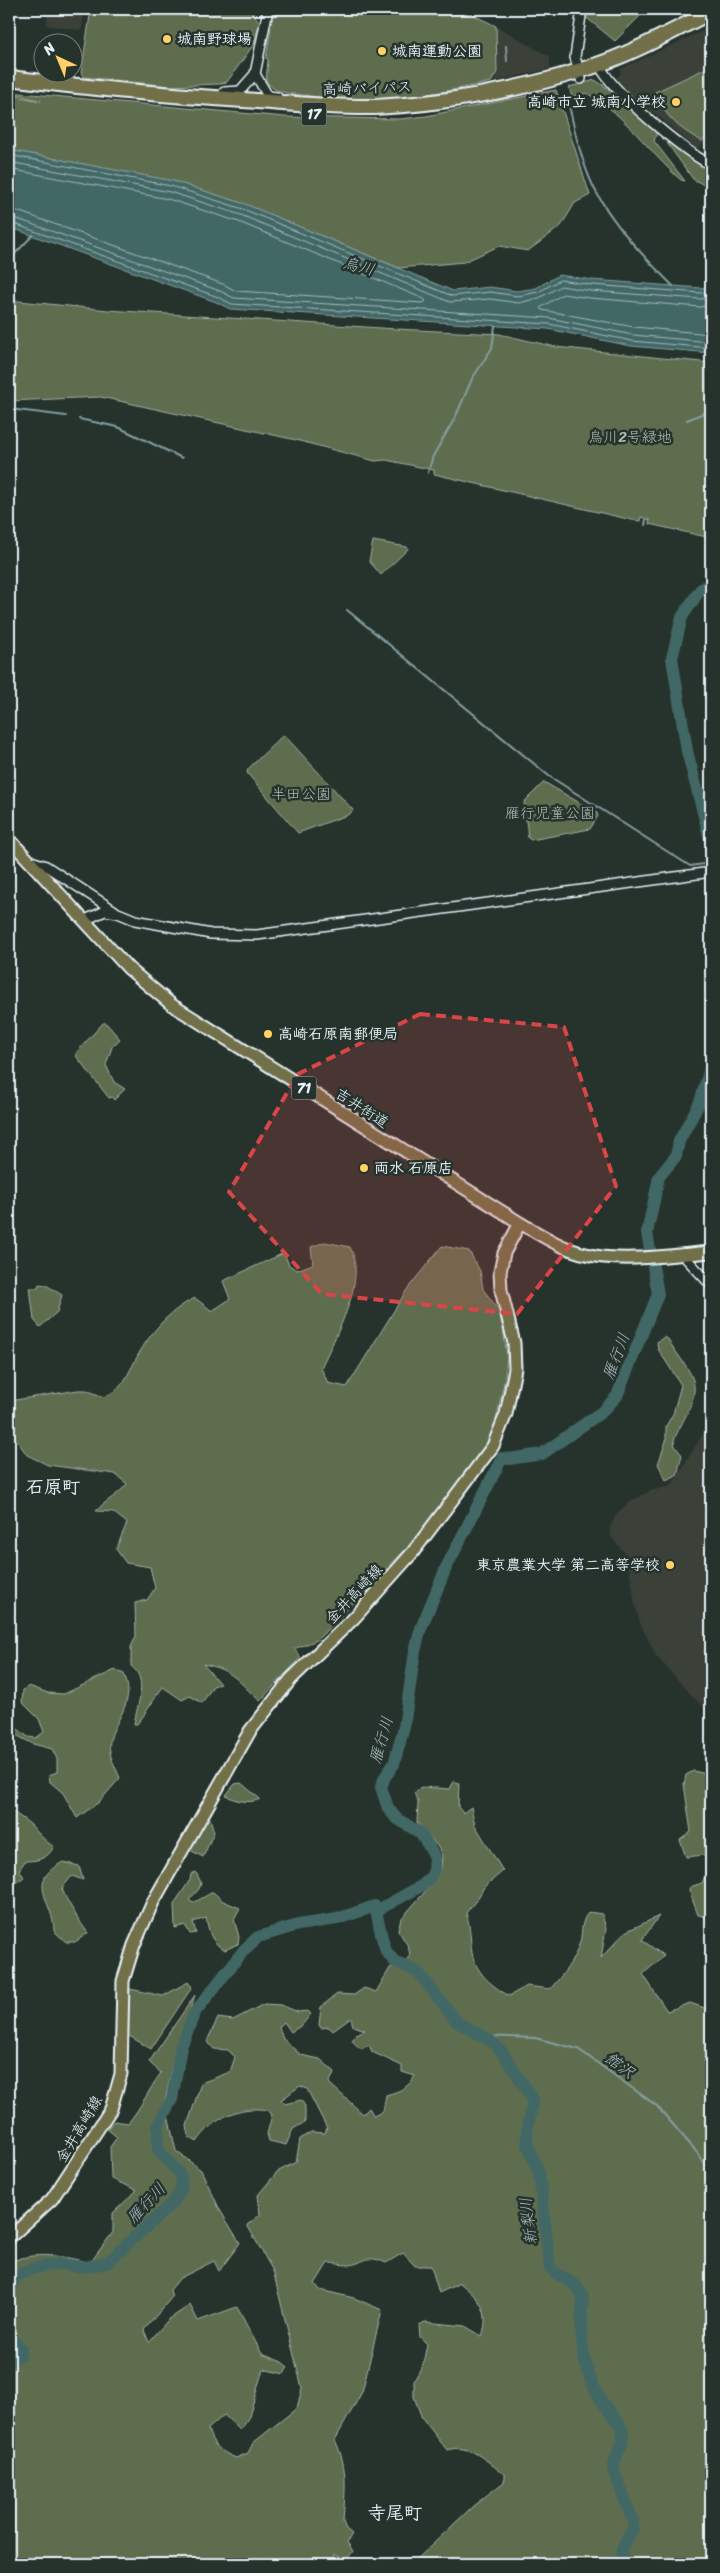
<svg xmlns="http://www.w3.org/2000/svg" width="720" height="2573" font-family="Sriracha,'Klee One',sans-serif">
  <rect width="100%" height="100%" fill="#26332d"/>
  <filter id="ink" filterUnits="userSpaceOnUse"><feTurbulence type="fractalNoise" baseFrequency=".02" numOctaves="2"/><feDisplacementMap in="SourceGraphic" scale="10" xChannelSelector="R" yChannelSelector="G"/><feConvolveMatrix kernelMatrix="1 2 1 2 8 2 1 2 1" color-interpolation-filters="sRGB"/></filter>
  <g filter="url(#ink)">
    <path fill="#3a4138" d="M 49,9 L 85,9 L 82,28 L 80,30 L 46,25 Z
      M 496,26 L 550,57 L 550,69 L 491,82 L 497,72 Z
      M 711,27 L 711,137 L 697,149 L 615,80 L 621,73 L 620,69 Z
      M 711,1421 L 711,1712 L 697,1701 L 656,1656 L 640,1623 L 635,1605 L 631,1577 L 625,1553 L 611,1537 L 610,1527 L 617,1513 L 628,1503 L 650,1491 L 671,1486 Z"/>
    <path fill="#5e6d4f" stroke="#a3afa4" d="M 91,9 L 251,9 L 259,22 L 271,24 L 275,9 L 461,9 L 496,26 L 497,72 L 491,82 C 428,96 367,105 303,95 C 290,93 273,94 266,80 L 268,60 L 266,58 L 271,28 L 259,25 L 254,44 L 227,82 L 220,84 L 170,86 L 84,77 L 81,73 Z
      M 586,9 L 644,9 L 646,10 L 615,41 L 583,15 Z
      M 711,66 L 711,133 L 702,141 C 679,129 664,116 655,92 Z
      M 595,80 L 618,95 L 658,130 L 654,141 L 685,181 L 681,180 C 649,153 624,112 586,93 L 572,97 L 569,87 Z
      M 556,90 L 590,195 L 575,203 L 561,226 L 528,251 L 499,246 L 464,262 L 399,268 L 245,204 L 173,181 L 9,150 L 9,95 L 41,101 L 9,92 L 285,117 L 400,119 L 426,116 Z
      M 668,140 L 689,157 L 711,169 L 711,189 L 693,179 L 667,143 Z
      M 9,300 L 108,310 L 396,329 L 499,334 L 556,347 L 711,363 L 711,538 L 649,524 L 650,520 L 641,517 L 640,521 L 632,520 L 434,474 L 434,470 L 386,460 L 375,461 L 296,440 L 101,397 L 9,401 Z
      M 373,541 L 407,547 L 408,549 L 381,575 L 369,561 Z
      M 282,736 L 285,736 L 353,810 L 350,814 L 298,833 L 247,773 L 248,769 Z
      M 544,782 L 597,813 L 598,816 L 590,829 L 531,840 L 528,838 L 524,802 Z
      M 103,1023 L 106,1023 L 120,1039 L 112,1047 L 106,1065 L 114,1082 L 125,1089 L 114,1100 L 112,1097 L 109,1098 L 76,1056 L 76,1053 Z
      M 325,1242 L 350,1247 C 368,1281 335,1336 321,1368 L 328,1383 L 347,1387 L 408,1288 L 442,1246 L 469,1251 L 480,1271 L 483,1289 L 500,1312 L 504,1335 L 507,1356 L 505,1378 L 494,1430 L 483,1454 L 408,1547 L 317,1640 L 294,1649 L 301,1657 L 260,1701 C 238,1682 234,1670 203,1664 L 220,1684 L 213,1686 L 202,1703 L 190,1696 L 182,1700 L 163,1687 C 153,1699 147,1713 137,1724 L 134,1724 C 137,1705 149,1679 131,1666 L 131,1647 L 136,1636 L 135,1603 L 147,1600 L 155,1588 L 150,1567 L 126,1563 L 116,1549 L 127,1523 L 113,1512 L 96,1511 C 106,1500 117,1496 127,1484 L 115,1474 L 48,1465 L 27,1455 L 9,1429 L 9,1401 L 78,1390 L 86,1390 L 104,1397 C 124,1387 124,1381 134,1363 C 147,1336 168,1311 195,1298 L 212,1311 L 230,1299 L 223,1281 L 284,1253 L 289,1265 L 297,1270 L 313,1264 L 311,1247 Z
      M 39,1284 L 46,1285 L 62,1295 L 57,1312 L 40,1327 L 34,1320 L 30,1288 L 38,1288 Z
      M 664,1337 L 668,1339 C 675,1353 688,1365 693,1380 C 699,1400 681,1422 674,1440 L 675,1446 L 682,1455 L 677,1475 L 666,1480 L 658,1464 L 666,1441 L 666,1426 L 673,1414 L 681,1385 L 658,1349 L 657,1342 Z
      M 115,1670 L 124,1674 C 139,1707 105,1726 110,1752 C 111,1760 117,1770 120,1778 L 99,1802 L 77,1818 L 63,1793 L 50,1782 L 49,1775 L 57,1772 L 57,1759 L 52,1749 L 33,1744 L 14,1734 L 14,1726 L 28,1737 L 36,1738 L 44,1732 L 39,1719 L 22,1702 L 23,1690 L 29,1686 L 48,1693 L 64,1694 Z
      M 693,1771 L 711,1775 L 711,1931 L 707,1917 L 698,1915 L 689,1890 L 690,1887 L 702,1883 C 707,1872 709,1866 704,1855 L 686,1857 L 680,1840 L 691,1832 L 684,1784 L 686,1775 Z
      M 454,1781 L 459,1783 L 458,1807 L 463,1813 L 471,1807 L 475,1825 L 503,1871 L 484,1887 L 478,1898 L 466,1913 C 470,1925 470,1933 471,1944 C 472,1970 489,1984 509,1996 L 527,1986 L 550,1989 C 562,1976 575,1960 580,1942 C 583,1930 580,1922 589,1912 L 602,1914 L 606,1929 L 601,1958 L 625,1932 L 659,1916 L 642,1940 L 664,1956 L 643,1974 L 667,2011 L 690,2003 L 711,2010 L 711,2564 L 412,2564 L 473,2506 L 504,2482 L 504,2474 C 486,2461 470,2443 447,2450 L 422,2418 L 414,2397 L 414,2381 L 423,2364 L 427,2344 L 420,2337 L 419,2325 L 425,2322 L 465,2326 L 482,2336 C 491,2310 479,2299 460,2283 L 439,2293 L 431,2266 L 415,2266 L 403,2253 L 386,2263 C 364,2253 365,2264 348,2265 C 341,2265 334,2263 328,2263 L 315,2284 L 320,2290 L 354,2298 L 382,2310 L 362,2392 L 335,2440 C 349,2469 345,2490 343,2522 L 346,2529 L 352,2534 L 347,2542 L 353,2551 L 346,2561 L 334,2554 L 336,2564 L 320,2564 L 318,2560 L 315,2564 L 9,2564 L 9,2263 C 33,2250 64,2256 90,2263 L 113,2232 L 113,2213 L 137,2190 L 111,2179 L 110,2147 L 117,2137 L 107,2129 L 114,2121 L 128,2123 C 141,2108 149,2089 161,2073 L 149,2062 L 195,1995 L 173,2062 L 165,2102 L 176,2151 L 201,2170 L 220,2210 L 240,2243 L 219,2271 L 214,2261 L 180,2278 L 170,2290 L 172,2297 L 144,2330 L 149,2342 L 168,2320 L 190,2305 L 198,2321 L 237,2307 L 262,2354 L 282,2362 L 288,2367 L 284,2374 L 263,2369 L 248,2420 L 240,2430 L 224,2415 L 208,2429 C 212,2445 221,2452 236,2458 L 248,2453 L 253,2443 L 297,2408 L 302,2388 L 273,2271 L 247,2225 L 260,2215 L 258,2195 L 277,2172 L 296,2162 L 300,2139 L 311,2132 L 325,2133 L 327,2128 L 307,2089 L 300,2086 L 281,2100 L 285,2104 L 301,2100 L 305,2106 L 305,2122 L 293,2129 L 286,2145 L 269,2141 L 267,2134 L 272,2115 L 268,2110 C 238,2105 214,2118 197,2142 L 189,2137 L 187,2126 L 201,2083 L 230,2072 L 235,2057 L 228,2050 L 214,2049 L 207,2041 L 218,2018 L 233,2020 L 264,2004 L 281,2005 L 298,2012 L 308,2011 L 311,2014 L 302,2025 L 291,2032 L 284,2022 L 279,2027 L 283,2039 L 301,2055 L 320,2059 L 335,2072 L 329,2083 L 363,2114 L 369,2108 L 374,2116 L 383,2111 L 386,2095 C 400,2091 408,2088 415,2076 L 402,2072 L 402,2066 L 372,2052 L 369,2045 L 361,2049 L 352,2041 L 356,2034 L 365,2030 L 353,2026 L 351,2018 L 333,2031 L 329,2027 L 321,2028 L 319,2025 L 321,2007 L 337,1994 L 354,1995 L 364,1988 L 376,1992 L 390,1968 L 406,1961 L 410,1955 L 408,1946 L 398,1930 L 401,1919 L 436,1879 L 441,1867 L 442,1856 L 438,1847 L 417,1823 L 418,1802 L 414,1793 L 421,1787 L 450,1789 Z
      M 241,1783 L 260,1799 C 251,1804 233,1801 226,1795 L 235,1784 Z
      M 9,1808 C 15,1814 27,1821 31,1825 C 39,1834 44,1840 54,1847 C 47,1859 38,1861 25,1861 L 19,1870 L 24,1877 L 17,1882 L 9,1883 Z
      M 209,1815 L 214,1832 L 203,1857 L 190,1850 Z
      M 63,1862 L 79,1866 L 83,1880 L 72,1876 L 62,1888 C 64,1897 81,1924 88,1933 L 75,1942 L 66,1942 L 54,1931 C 54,1902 24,1882 63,1862 Z
      M 196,1872 L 201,1883 L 199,1889 L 189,1900 L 193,1903 L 213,1892 L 223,1901 L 240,1908 L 234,1919 L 239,1937 L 238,1944 L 225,1950 C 211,1943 209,1932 206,1918 L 193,1922 L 196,1933 L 190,1934 L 185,1925 L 175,1928 L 174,1904 L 190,1880 L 191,1874 Z
      M 188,1982 L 192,1987 L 151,2049 L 126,2034 L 130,1989 L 163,1996 Z"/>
    <path fill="#426766" stroke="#849ea0" d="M 9,150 L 173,181 L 245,204 L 453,291 L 490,287 L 517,291 L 536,288 L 559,275 L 592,280 L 701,288 L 711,286 L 711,353 L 631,346 L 548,329 L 230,309 L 216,302 L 9,227 Z"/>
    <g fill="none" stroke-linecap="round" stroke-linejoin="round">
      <path stroke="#a6babe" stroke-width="1" d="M 9,155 L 171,186 L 243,209 L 452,296 L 490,292 L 518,296 L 538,292 L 560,280 L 592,285 L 701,293 L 711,291
        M 9,162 L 170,192 L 241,215 L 450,302 L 490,299 L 519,303 L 539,298 L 561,286 L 591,291 L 700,299 L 711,298
        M 9,169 L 168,199 L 239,222 L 424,299 L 426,301 L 423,303 L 236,291 L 223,284 L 9,208
        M 9,216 L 220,291 L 234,298 L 549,318 L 633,335 L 711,342
        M 9,222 L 218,297 L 232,304 L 549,324 L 632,341 L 711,348
        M 711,305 L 700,307 L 590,298 L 563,294 L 540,308 L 542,310 L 634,327 L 711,334"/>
      <path stroke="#849ea0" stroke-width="2" d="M 506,46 L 507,61
        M 568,100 C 574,129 581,161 594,188 C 613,225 644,257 673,286
        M 9,260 L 33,235
        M 9,409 L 66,416
        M 79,419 L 118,427 L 182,458
        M 687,420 L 711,410
        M 428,473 L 433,456 L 455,418 L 472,379 L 492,348 L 495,326
        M 645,525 L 646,520
        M 347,610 L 549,776 L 690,866 L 711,863
        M 482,2036 L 535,2038 L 578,2049 L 657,2106 L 695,2150 L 711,2173"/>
      <path stroke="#426766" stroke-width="12" d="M 711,582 L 700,590 L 682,617 L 672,658 L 687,751 L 711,843
        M 375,1906 L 376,1911 L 423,1885 L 431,1877 L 434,1870 L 435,1858 L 428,1845 L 420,1833 L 396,1818 L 388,1808 L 381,1787 L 385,1777 L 394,1764 L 404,1727 L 415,1651 L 421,1628 L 446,1568 L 502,1458 L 509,1459 L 542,1454 L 603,1411 L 617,1396 L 658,1294 L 647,1233 L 659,1177 L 676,1156 L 679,1141 L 700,1102 L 711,1065
        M 375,1906 L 382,1938 L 386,1951 L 394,1961 L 418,1972 L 457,2022 L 491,2041 L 502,2052 L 533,2099 L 527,2132 L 527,2143 L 539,2173 L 550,2268 C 562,2281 573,2277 583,2296 C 580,2333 580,2364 599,2397 C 606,2409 619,2418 623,2432 C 626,2445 614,2455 613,2469 L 633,2521 L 633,2529 L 622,2548 L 621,2564
        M 9,2293 L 14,2278 L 29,2270 L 45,2266 L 59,2264 L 84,2267 L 107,2263 L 174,2201 L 180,2191 L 182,2186 L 180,2174 L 158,2150 L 158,2125 L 172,2099 L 181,2047 L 195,2012 L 244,1950 L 258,1937 L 298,1925 L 337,1919 L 375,1906
        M 9,2336 L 21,2348 L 20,2355 L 9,2361"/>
      <defs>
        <path id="minor" d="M 599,64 C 610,91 684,151 711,165
          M 255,74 L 268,96 L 277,97
          M 581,79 L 575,57 L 582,9
          M 224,92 L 240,91 L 255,74 L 268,9
          M 28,860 L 46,866 L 115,911
          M 85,920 L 105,911 L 118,913 L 135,920 L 211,934 L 257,935 L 711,872
          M 682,1254 L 711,1285"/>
        <path id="major" d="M 9,839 L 128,968 L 172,1005 L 520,1223 C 541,1235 562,1249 586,1254 C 620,1263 675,1255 711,1252
          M 9,2238 L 52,2199 L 111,2109 L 121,2074 L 123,1981 L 134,1945 L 153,1902 L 250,1731 L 291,1679 L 354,1618 L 413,1552 L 493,1446 L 506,1414 L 515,1369 L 514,1343 L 501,1290 L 500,1272 L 504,1253 L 520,1223"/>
        <path id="highway" d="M 9,78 C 87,88 164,95 243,100 C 287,103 331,108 375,107 C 443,104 526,89 591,67 C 632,54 672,31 711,12"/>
      </defs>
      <use href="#minor" stroke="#e8f1f8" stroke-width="12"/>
      <use href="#major" stroke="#e8f1f8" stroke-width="15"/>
      <use href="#highway" stroke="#e8f1f8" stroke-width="18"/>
      <use href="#minor" stroke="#26332d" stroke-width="9"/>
      <use href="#major" stroke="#71704a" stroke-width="11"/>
      <use href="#highway" stroke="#71704a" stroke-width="14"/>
    </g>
  </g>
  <path fill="#d94647" fill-opacity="0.2" stroke="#d94647" stroke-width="4" stroke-dasharray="10 6" stroke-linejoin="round" d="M 420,1014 L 564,1027 L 616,1186 L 517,1314 L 322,1294 L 229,1192 L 298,1074 Z"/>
  <g fill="#ffd166" stroke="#26332d" stroke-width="2">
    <circle cx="167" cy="39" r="5"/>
    <circle cx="382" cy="51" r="5"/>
    <circle cx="676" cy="102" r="5"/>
    <circle cx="268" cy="1034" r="5"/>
    <circle cx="364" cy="1168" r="5"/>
    <circle cx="670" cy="1565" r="5"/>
  </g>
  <g text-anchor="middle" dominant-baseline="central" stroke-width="5" stroke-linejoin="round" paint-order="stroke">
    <g fill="#26332d" stroke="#aeb8bb" stroke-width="1">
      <rect x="301.5" y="102.5" width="25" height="23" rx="4"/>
      <rect x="291.5" y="1076.5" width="25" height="23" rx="4"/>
    </g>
    <g font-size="14" font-weight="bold" fill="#e8f1f8">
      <text x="314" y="114">17</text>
      <text x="304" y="1088">71</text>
    </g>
    <g font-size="15" font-weight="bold" fill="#e8f1f8" stroke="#26332d" text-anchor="start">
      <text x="177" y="39">城南野球場</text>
      <text x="392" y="51">城南運動公園</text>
      <text x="666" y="102" text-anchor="end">高崎市立 城南小学校</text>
      <text x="278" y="1034">高崎石原南郵便局</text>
      <text x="374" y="1168">両水 石原店</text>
      <text x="660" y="1565" text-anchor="end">東京農業大学 第二高等学校</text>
    </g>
    <g font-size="15" fill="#e8f1f8" stroke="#26332d">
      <text transform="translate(367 88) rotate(-2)">高崎バイパス</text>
      <text transform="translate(362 1108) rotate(33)">吉井街道</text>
      <text transform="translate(354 1594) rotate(-47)">金井高崎線</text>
      <text transform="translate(79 2129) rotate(-59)">金井高崎線</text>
    </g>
    <g font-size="15" fill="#b1bcb4" stroke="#26332d">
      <text x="630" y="437">烏川2号緑地</text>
      <text x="301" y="794">半田公園</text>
      <text x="550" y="813">雁行児童公園</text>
    </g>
    <g font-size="16" font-style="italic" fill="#a6babe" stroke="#26332d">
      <text transform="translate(359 266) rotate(15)">烏川</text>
      <text transform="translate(616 1356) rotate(-69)">雁行川</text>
      <text transform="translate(381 1740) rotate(-74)">雁行川</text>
      <text transform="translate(620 2065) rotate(36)">館沢</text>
      <text transform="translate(146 2203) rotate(-47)">雁行川</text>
      <text transform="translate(528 2221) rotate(-97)">新梨川</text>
    </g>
    <g font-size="18" font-weight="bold" fill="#e8f1f8" stroke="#26332d">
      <text x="53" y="1487">石原町</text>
      <text x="395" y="2513">寺尾町</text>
    </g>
  </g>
  <rect width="720" height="2573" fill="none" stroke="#26332d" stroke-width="30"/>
  <rect x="15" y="15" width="690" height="2543" fill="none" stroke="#e8f1f8" stroke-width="2" filter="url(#ink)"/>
  <g transform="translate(58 58) rotate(316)"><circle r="24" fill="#26332d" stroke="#747f7e"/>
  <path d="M0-4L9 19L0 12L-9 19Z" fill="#ffd166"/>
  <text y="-8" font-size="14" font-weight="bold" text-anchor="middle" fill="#e8f1f8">N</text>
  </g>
</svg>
